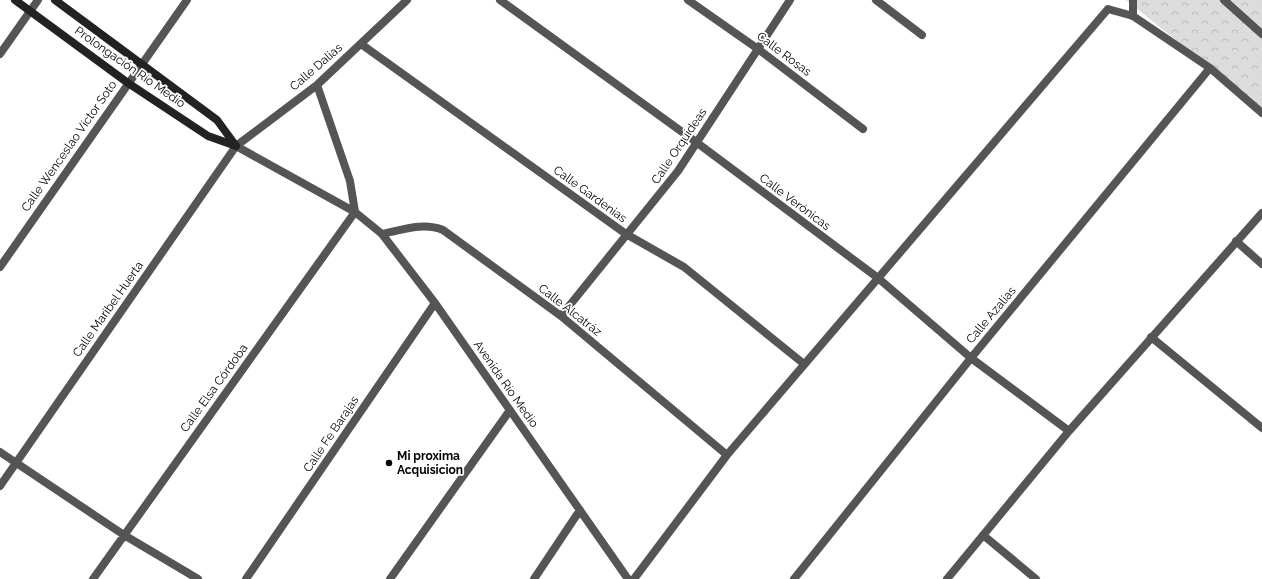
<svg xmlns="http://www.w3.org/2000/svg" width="1262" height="579" font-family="Raleway,sans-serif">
  <defs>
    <pattern id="forest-crowns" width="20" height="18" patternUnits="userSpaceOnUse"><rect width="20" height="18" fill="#dcdcdc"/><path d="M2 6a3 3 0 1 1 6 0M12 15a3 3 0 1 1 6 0" fill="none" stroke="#bbb"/></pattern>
  </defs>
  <rect width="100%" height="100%" fill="#fff"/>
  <path fill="url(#forest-crowns)" d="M 1126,0 L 1262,0 L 1262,109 Z"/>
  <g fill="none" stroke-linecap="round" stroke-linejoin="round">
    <path stroke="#555" stroke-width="8" d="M 1133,0 L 1133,16
      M 1224,0 L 1262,34"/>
    <path stroke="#555" stroke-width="8" d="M 500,0 L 696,142 L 878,278 L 971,358 L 1069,431
      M 688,0 L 758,49 L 863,129
      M 876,0 L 922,35
      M 361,44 L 626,234 L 684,267 L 804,364
      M 0,54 L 38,0
      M 317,85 L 350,181 L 355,212
      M 236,146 L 355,212 L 382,234 L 435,303 L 628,579
      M 382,234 C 402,230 423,222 443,230 L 561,316 L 727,455
      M 1236,241 L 1262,264
      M 0,267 L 187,0
      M 561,316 L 678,171 L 790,0
      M 1151,337 L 1262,428
      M 0,452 L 124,535 L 198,579
      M 0,486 L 236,146 L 317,85 L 407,0
      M 983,535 L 1036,579
      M 93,579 L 355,212
      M 246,579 L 435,303
      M 390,579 L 510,410
      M 534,579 L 580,510
      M 634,579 L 727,455 L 1108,9 L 1133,16 L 1210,68 L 1262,113
      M 794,579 L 971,358 L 1210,68
      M 947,579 L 1069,431 L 1262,213"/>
    <path stroke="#222" stroke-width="8" d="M 15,0 L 128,83 L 208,136 L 236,146
      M 55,0 L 217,120 L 236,146"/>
  </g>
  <circle fill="#000" stroke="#fff" stroke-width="1.5" cx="389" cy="463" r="4"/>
  <g text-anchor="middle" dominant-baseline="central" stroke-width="3.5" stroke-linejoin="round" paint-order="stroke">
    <g font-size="12" fill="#000" stroke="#fff">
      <text transform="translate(784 54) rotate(37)">Calle Rosas</text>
      <text transform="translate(130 67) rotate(35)">Prolongación Río Medio</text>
      <text transform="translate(316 67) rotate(-41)">Calle Dalias</text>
      <text transform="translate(69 146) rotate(-55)">Calle Wenceslao Víctor Soto</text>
      <text transform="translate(679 146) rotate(-56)">Calle Orquídeas</text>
      <text transform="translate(590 194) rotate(36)">Calle Gardenias</text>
      <text transform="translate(795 202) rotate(37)">Calle Verónicas</text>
      <text transform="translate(108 309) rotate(-55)">Calle Maribel Huerta</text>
      <text transform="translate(570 310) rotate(38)">Calle Alcatráz</text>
      <text transform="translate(991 315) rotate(-50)">Calle Azalias</text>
      <text transform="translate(506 384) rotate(55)">Avenida Río Medio</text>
      <text transform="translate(214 388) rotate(-54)">Calle Elsa Córdoba</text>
      <text transform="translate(331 434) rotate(-56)">Calle Fe Barajas</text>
    </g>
    <g font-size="12" font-weight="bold" fill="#000" stroke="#fff" text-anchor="start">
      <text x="397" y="456">Mi proxima<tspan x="397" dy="14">Acquisicion</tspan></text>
    </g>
  </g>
</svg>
